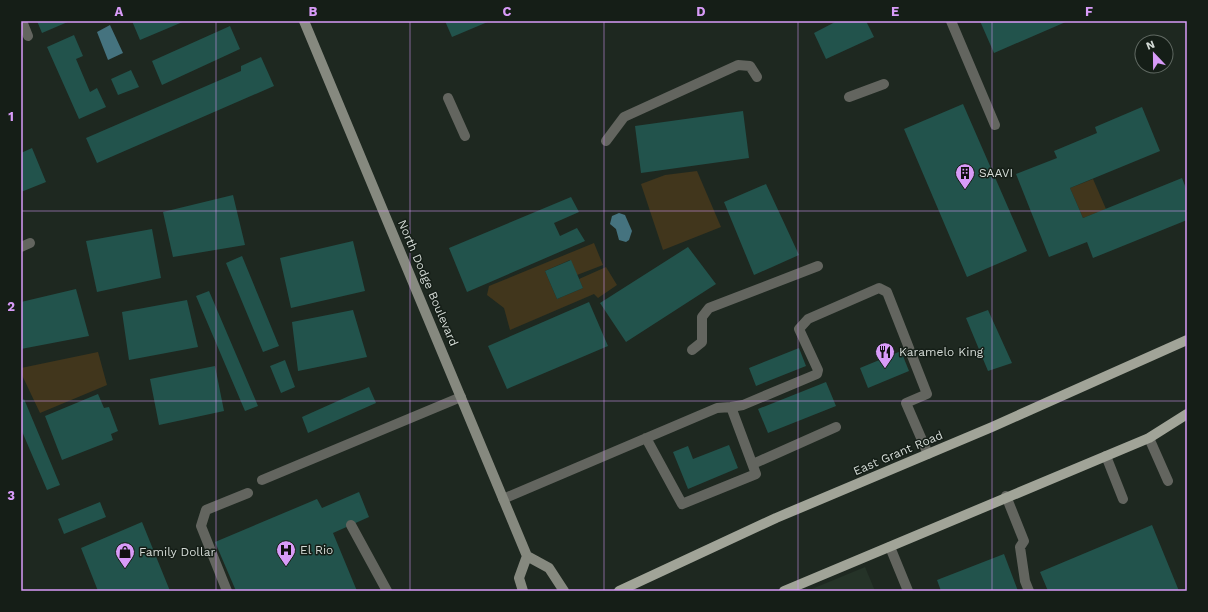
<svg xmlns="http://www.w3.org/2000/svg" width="1208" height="612" font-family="'Work Sans',sans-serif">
  <rect width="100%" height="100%" fill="#1e2820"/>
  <path fill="#253328" d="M 865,567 L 875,591 L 807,591 Z"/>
  <path fill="#41361c" d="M 697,171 L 721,227 L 663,250 L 641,184 L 665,175 Z
    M 1093,179 L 1106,209 L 1083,218 L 1070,188 Z
    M 594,243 L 603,265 L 577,275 L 570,260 L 545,271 L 557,299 L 583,288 L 579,279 L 606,267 L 617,285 L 598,298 L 594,294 L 510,330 L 504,308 L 487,295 L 489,286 Z
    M 98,352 L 107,385 L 40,413 L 21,373 L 21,368 Z"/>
  <path fill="#45737f" d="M 110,25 L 123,53 L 108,60 L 97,32 Z
    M 619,213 L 625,215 L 632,231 L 629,240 L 626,242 L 619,240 L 616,229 L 610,224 L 612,216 Z"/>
  <path fill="#22534c" d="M 37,21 L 70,21 L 42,33 Z
    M 132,21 L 185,21 L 140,40 Z
    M 445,21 L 490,21 L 452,37 Z
    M 837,21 L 866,21 L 874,37 L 826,59 L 814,33 Z
    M 980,21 L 1068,21 L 994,53 Z
    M 230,26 L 240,49 L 162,85 L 152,61 Z
    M 74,35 L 83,56 L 76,59 L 90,92 L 97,88 L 106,107 L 79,119 L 47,47 Z
    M 261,57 L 274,86 L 97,163 L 86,138 L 241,71 L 241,66 Z
    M 131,70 L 139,87 L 118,95 L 111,79 Z
    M 963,104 L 1027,251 L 967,277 L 904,129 Z
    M 1142,107 L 1160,151 L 1070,188 L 1083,218 L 1182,178 L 1187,191 L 1187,220 L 1093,258 L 1087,242 L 1049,257 L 1016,174 L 1057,158 L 1054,151 L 1097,133 L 1095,127 Z
    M 743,111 L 749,158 L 641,173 L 635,126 Z
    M 32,148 L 46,182 L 21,192 L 21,153 Z
    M 766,184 L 799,255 L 754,275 L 724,202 Z
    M 233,195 L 245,245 L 173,257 L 163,212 Z
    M 571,197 L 579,212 L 554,223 L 560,236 L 577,228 L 585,241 L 467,292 L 449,248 Z
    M 152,229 L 161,278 L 97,292 L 86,241 Z
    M 353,241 L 365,291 L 291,308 L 280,258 Z
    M 688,247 L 716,284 L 626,342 L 600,303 Z
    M 242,256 L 279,346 L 263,352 L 226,263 Z
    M 571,260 L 583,288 L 557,299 L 545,271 Z
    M 76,289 L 89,336 L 21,349 L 21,302 Z
    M 209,291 L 258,406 L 245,411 L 196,296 Z
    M 187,300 L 198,347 L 129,360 L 122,312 Z
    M 589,302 L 608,346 L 507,389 L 488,346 Z
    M 353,310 L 367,357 L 298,371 L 292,322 Z
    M 988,310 L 1012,363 L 988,371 L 966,318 Z
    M 799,348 L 806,366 L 756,386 L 749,368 Z
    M 901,351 L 909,371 L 868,388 L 860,368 Z
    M 285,360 L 295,387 L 281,393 L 270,366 Z
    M 215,366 L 224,411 L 159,425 L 150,379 Z
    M 826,382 L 836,406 L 768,433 L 758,409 Z
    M 369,387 L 376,403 L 308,433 L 302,417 Z
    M 98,394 L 104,408 L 109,407 L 118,431 L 111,434 L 113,440 L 62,460 L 45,416 Z
    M 24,399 L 60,485 L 47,490 L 21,429 L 21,401 Z
    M 729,445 L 738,468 L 688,489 L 673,452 L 688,446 L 693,459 Z
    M 359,492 L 369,517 L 333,533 L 357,591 L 236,591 L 215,542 L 317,499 L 322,508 Z
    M 100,502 L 106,517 L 64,534 L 58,519 Z
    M 142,522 L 170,591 L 98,591 L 81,548 Z
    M 1152,525 L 1179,591 L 1048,591 L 1040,572 Z
    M 1004,554 L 1018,591 L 941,591 L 937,580 Z"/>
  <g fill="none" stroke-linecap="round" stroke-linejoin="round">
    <path stroke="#63655f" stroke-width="10" d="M 22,21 L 28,36
      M 951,21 L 995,125
      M 849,97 L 884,84
      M 448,98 L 465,136
      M 606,141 L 624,117 L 738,65 L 750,66 L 757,77
      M 692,350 L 702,342 L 702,317 L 709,308 L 818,266
      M 731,407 L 743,405 L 817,374 L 818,370 L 799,329 L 808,319 L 879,288 L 887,292 L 927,394 L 906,403 L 928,454
      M 1149,438 L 1168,481
      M 1106,456 L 1123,499
      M 753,464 L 836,427
      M 262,480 L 461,397
      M 1006,496 L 1024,541 L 1020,547 L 1025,581 L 1029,591
      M 503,499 L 717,408 L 731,407 L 756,474 L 682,504 L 646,438
      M 351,525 L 387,591
      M 890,547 L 908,591
      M 227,591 L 201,526 L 206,510 L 248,493"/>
    <path stroke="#63655f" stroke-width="10" d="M 21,247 L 30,243"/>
    <path stroke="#86897f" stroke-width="10" d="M 304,21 L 527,556 L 549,568 L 564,591
      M 523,591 L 519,578 L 527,556"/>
    <path stroke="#a1a498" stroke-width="10" d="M 619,591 L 776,518 L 992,427 L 1187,340
      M 784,591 L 1149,438 L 1187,414"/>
  </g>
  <path fill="none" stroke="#d89bf8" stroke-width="1" stroke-opacity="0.55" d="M 216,21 L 216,591M 410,21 L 410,591M 604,21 L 604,591M 798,21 L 798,591M 992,21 L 992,591M 21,211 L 1187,211M 21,401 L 1187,401"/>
  <defs>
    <symbol id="building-pin" viewBox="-11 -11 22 30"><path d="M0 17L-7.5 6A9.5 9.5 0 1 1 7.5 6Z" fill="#d89bf8" stroke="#151e17"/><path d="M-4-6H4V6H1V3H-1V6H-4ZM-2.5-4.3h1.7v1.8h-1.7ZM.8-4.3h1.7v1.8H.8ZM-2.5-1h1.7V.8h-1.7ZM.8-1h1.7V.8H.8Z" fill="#111"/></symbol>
    <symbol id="restaurant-pin" viewBox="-11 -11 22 30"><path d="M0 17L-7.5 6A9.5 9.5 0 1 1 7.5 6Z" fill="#d89bf8" stroke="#151e17"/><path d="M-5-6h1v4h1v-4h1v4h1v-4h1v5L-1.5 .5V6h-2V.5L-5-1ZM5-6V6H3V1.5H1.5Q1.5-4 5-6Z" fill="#111"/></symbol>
    <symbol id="hospital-pin" viewBox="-11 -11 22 30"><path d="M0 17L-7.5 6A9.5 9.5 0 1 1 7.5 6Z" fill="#d89bf8" stroke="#151e17"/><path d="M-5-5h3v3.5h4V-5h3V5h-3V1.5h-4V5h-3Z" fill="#111"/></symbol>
    <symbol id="shop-pin" viewBox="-11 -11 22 30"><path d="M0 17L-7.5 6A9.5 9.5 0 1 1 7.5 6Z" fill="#d89bf8" stroke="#151e17"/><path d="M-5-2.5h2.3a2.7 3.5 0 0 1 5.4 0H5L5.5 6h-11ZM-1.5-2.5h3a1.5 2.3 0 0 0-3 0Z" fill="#111"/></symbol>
  </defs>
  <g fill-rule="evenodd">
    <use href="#building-pin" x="954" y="162" width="22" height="30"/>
    <use href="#restaurant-pin" x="874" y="341" width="22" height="30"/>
    <use href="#hospital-pin" x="275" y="539" width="22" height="30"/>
    <use href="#shop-pin" x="114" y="541" width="22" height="30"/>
  </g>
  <g text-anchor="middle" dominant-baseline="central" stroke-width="3" stroke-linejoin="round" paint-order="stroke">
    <g font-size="12" fill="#d4dbd6" stroke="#151e17" text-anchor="start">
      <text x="979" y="173">SAAVI</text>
      <text x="899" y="352">Karamelo King</text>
      <text x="300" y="550">El Rio</text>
      <text x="139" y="552">Family Dollar</text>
    </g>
    <g font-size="12" fill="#d4dbd6" stroke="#151e17">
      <text transform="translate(428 283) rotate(67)">North Dodge Boulevard</text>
      <text transform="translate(898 453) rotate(-23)">East Grant Road</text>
    </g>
  </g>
  <rect width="1208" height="612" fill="none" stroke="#151e17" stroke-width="44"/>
  <g transform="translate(1154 54) rotate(338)"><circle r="19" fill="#151e17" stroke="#616a63"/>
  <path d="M0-3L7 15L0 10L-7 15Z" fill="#d89bf8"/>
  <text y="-6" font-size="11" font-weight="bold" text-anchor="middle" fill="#d4dbd6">N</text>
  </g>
  <rect x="22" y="22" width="1164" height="568" fill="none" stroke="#d89bf8" stroke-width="1.5"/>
  <g font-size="13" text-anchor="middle" font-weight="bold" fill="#d89bf8">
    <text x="119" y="16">A</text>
    <text x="313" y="16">B</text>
    <text x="507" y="16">C</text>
    <text x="701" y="16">D</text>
    <text x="895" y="16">E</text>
    <text x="1089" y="16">F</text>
    <text x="11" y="121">1</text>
    <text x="11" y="311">2</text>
    <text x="11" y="500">3</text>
  </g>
</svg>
